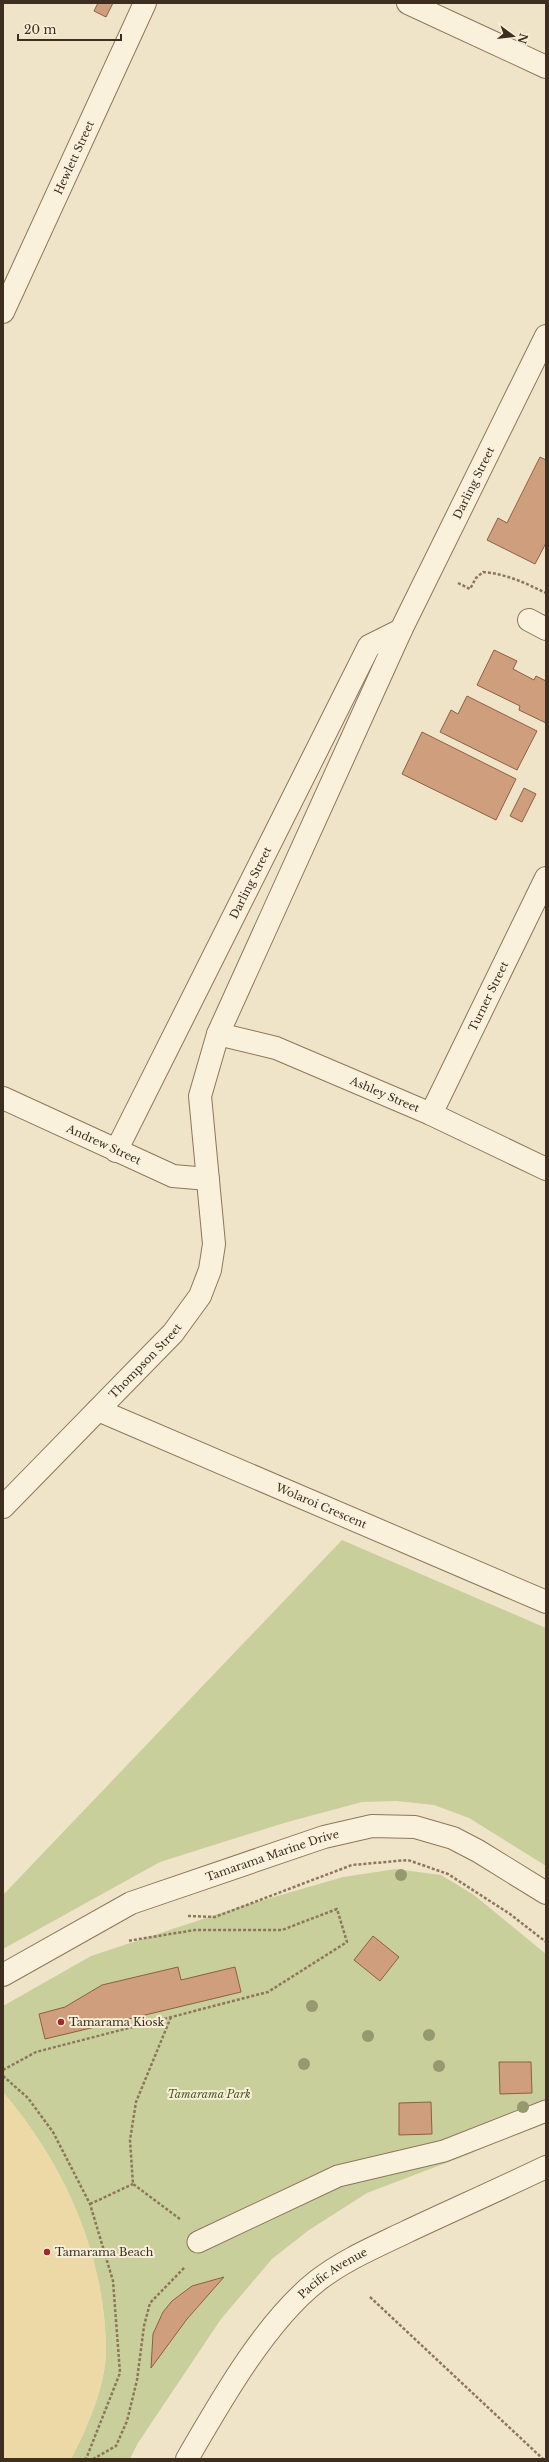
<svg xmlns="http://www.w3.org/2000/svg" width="549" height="2462" font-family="'Libre Baskerville',serif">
  <rect width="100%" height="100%" fill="#f0e4c8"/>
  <path fill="#c9cf9b" d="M 342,1540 L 546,1628 L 546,1866 L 469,1818 L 434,1805 L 396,1801 L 362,1802 L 284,1823 L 160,1862 L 3,1949 L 3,1895 Z
    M 396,1869 L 441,1875 L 474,1895 L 546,1954 L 546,2120 L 467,2155 L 367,2193 L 309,2230 L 272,2259 L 221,2319 L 138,2443 L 130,2459 L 71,2459 C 87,2429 106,2384 106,2350 C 105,2254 64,2164 3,2092 L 3,2006 L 91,1956 L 239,1907 L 343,1877 Z"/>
  <path fill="#ecd9a5" d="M 3,2092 C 64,2164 105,2254 106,2350 C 106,2384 87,2429 71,2459 L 3,2459 Z"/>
  <path fill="#cf9f7d" stroke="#8d5f41" d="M 98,3 L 113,3 L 106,17 L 94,11 Z
    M 540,457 L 546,460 L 546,543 L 535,564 L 487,540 L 498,518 L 507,523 Z
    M 494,650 L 517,661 L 513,669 L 534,680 L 536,676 L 546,681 L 546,723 L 519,710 L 520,706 L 477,685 Z
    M 467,696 L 537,731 L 517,770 L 440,732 L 451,710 L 458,714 Z
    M 422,732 L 516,779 L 496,820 L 402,774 Z
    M 524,788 L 536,794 L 522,822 L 510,816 Z
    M 373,1936 L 399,1957 L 380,1981 L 354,1960 Z
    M 178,1967 L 181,1980 L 235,1967 L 241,1992 L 45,2039 L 39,2014 L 65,2007 L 102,1985 Z
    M 499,2062 L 531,2062 L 532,2093 L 500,2094 Z
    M 431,2102 L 432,2134 L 399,2135 L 399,2103 Z
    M 224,2277 L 187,2319 L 151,2368 L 153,2334 L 163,2312 L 172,2301 L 192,2286 Z"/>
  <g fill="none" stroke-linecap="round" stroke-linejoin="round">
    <defs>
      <path id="service" d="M 198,2242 L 338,2176 L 444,2151 L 546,2111"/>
      <g id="minor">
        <path d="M 408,3 L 546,67"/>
        <path d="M 529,620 L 546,629"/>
        <path id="s1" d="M 218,1034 L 276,1048 L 431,1114 L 546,1169"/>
        <path id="s2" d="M 3,1098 L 173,1176 L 208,1179"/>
        <path id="s3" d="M 431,1114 L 546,878"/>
        <path id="s4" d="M 116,1151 L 369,646 L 401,630"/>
        <path id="s5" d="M 98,1410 L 546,1602"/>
        <path id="s6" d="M 3,1507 L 173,1333 L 200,1296 L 210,1270 L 214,1244 L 200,1096 L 218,1034 L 401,630 L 546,336"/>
        <path id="s7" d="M 3,1975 L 131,1903 L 324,1837 L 372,1826 L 415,1827 L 453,1838 L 478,1851 L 546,1893"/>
        <path id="s8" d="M 187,2459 C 220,2402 265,2322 317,2281 C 344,2260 375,2247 406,2232 C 453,2210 500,2189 546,2167"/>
      </g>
      <g id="tertiary">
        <path id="s9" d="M 3,312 L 145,3"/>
      </g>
    </defs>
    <use href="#service" stroke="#8d765c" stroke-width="23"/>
    <use href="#minor" stroke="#8d765c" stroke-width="24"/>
    <use href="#tertiary" stroke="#8d765c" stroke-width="24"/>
    <path stroke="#8d765c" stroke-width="2.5" stroke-dasharray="3 2" stroke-linecap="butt" d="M 458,583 L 470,589 L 476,578 L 483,572 C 507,574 525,583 546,593
      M 188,1916 L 215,1917 L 352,1865 L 408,1860 L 448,1874 L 510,1914 L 546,1942
      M 171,2017 L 136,2102 L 130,2140 L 133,2184 L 180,2219
      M 3,2070 L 36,2052 L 268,1992 L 347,1942 L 337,1909 L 282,1930 L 195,1930 L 127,1941
      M 3,2076 L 28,2098 L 53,2132 L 90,2204 L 113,2281 L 120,2373 L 86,2459
      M 90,2204 L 133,2184
      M 370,2297 L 543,2459
      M 93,2459 L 116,2446 L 127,2421 L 137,2380 L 144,2326 L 150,2303 L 185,2267"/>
    <use href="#service" stroke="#faf1dc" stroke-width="21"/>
    <use href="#minor" stroke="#faf1dc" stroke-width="22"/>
    <use href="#tertiary" stroke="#faf1dc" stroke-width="22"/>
  </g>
  <g fill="#96986f">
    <circle cx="401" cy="1875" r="6"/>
    <circle cx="312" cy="2006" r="6"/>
    <circle cx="429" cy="2035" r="6"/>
    <circle cx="368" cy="2036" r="6"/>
    <circle cx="304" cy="2064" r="6"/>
    <circle cx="439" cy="2066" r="6"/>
    <circle cx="523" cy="2107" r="6"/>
  </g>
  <g fill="#9e2a2b" stroke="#f7eed8" stroke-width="1.5">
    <circle cx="61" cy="2022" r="4"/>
    <circle cx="47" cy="2252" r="4"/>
  </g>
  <g text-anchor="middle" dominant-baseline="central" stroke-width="4" stroke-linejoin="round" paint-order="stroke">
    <g font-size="11" fill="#3d2e20" stroke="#f7eed8">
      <text stroke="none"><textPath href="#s9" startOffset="170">Hewlett Street</textPath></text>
      <text stroke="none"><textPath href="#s6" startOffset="1164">Darling Street</textPath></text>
      <text stroke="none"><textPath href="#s4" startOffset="300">Darling Street</textPath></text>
      <text stroke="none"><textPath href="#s3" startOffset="131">Turner Street</textPath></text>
      <text stroke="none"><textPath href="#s1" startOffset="178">Ashley Street</textPath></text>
      <text stroke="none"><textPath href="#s2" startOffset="111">Andrew Street</textPath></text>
      <text stroke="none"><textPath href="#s6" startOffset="204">Thompson Street</textPath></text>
      <text stroke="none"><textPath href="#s5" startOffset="243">Wolaroi Crescent</textPath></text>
      <text stroke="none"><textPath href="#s7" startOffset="296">Tamarama Marine Drive</textPath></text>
      <text stroke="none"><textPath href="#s8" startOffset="239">Pacific Avenue</textPath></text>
    </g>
    <g font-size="11" fill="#3d2e20" stroke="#f7eed8" text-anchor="start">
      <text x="69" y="2022">Tamarama Kiosk</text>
      <text x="55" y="2252">Tamarama Beach</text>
    </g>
    <g font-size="11" font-style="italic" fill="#4d5a26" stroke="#f7eed8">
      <text x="209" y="2094">Tamarama Park</text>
    </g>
  </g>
  <rect width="549" height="2462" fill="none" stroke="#3d2e20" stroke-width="8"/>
  <g transform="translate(513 36) rotate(105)" stroke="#f7eed8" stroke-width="3" paint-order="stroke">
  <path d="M0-3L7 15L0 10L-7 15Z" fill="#3d2e20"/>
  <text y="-6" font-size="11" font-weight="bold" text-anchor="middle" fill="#3d2e20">N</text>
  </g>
  <path d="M18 34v6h103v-6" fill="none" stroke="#3d2e20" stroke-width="2"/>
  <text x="24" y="34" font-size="12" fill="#3d2e20" stroke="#f7eed8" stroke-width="3" paint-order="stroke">20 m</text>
</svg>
